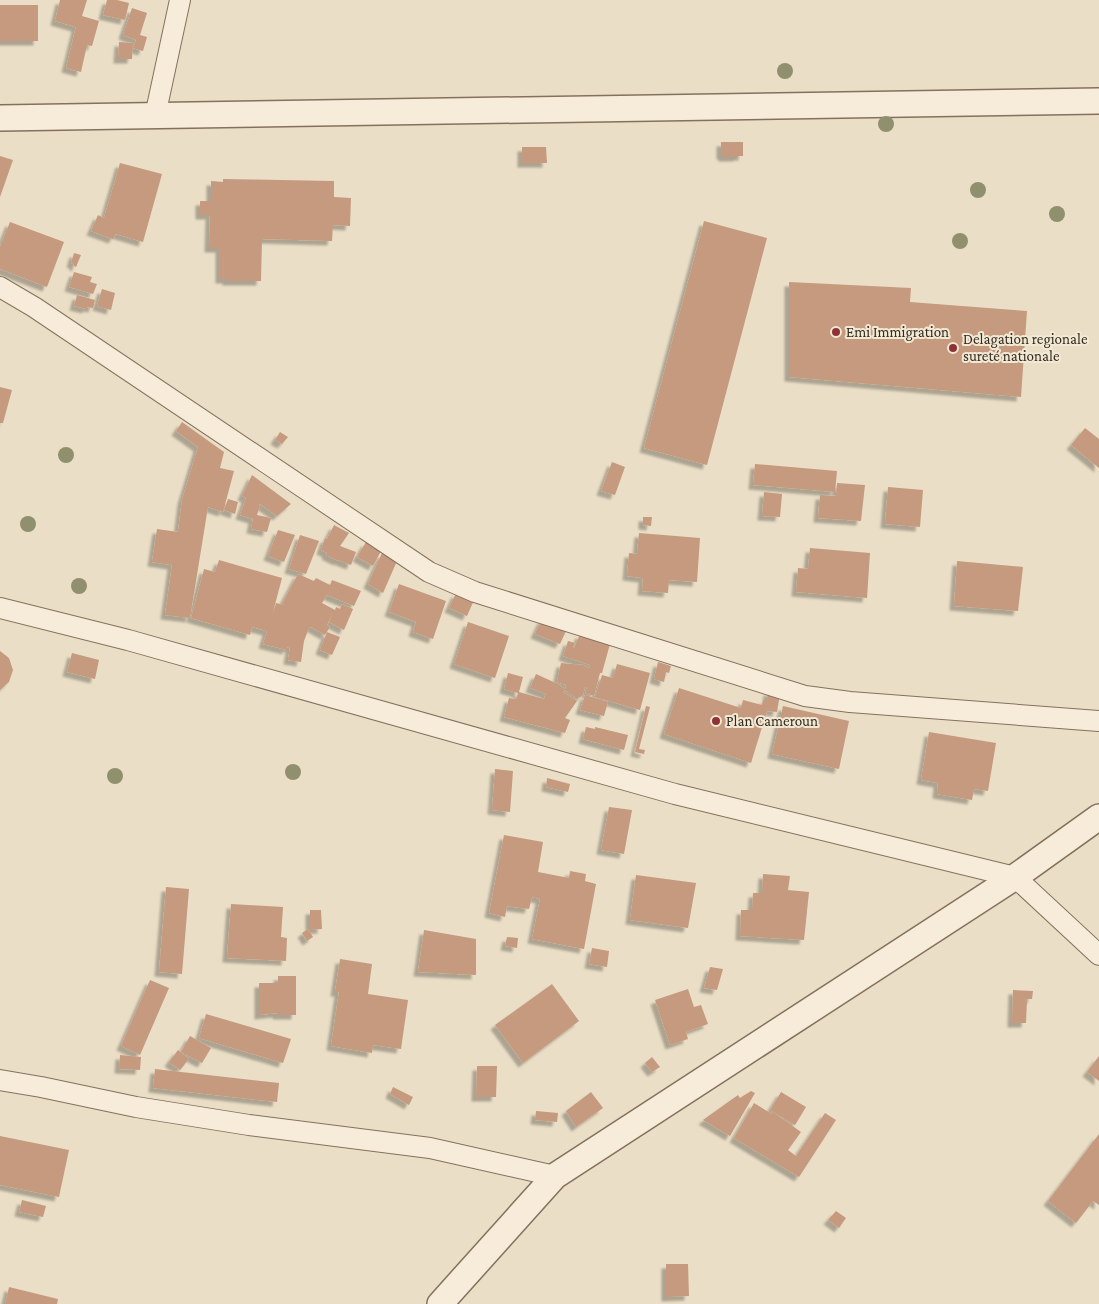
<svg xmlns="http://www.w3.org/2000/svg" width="1099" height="1304" font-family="'Crimson Pro',serif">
  <defs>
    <filter id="shadow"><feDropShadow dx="-4.5" dy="4.5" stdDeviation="1" flood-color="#0004"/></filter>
  </defs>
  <rect width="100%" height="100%" fill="#eadec6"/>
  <path fill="#c59a7f" filter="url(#shadow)" d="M 60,0 L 87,0 L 82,16 L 99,21 L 92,46 L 87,45 L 81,72 L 66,68 L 76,27 L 55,21 Z
    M 107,0 L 117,0 L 129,3 L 125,20 L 103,15 Z
    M 0,5 L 38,5 L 38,41 L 0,41 Z
    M 132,8 L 147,13 L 140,35 L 147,37 L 143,51 L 133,48 L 136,40 L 123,35 Z
    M 119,42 L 133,43 L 132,59 L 118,59 Z
    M 721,142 L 743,142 L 743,156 L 738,156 L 738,157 L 723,157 L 723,155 L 721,155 Z
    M 522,147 L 546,147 L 547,163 L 522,163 Z
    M 0,156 L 13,160 L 0,197 Z
    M 120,163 L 162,174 L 143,242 L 116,234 L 113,239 L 91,231 L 98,215 L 104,218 Z
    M 223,179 L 334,181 L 334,197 L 351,198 L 350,226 L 333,225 L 332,241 L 262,239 L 261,281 L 227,281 L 227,279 L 220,279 L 220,248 L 209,248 L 210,215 L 200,215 L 200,201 L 211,201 L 211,181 L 223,182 Z
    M 704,221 L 767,238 L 707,465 L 644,448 Z
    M 10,222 L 64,242 L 47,287 L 0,269 L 0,247 Z
    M 74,253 L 81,255 L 76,267 L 74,266 L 74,264 L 71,263 Z
    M 74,272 L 92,277 L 90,282 L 97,284 L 93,294 L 69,287 Z
    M 789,282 L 911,288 L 910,302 L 1027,311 L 1021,397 L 789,377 Z
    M 102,289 L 115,293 L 111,310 L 97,306 Z
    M 77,295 L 95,300 L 93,308 L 87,307 L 87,309 L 74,306 Z
    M 0,387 L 12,390 L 3,423 L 0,423 Z
    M 182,422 L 224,452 L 220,468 L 234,471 L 223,512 L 208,507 L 190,618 L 165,615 L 172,565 L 152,562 L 157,529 L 178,532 L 182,500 L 198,447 L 176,431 Z
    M 1085,428 L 1099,439 L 1099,468 L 1071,445 Z
    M 280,432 L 288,437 L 282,444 L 275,440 Z
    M 612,462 L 625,467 L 615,495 L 601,491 Z
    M 755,464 L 837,471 L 835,492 L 753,485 Z
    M 252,475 L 291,504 L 277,516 L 260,504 L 259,505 L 260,506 L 257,515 L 271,518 L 267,532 L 251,529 L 253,519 L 240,515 L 246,498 L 242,496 Z
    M 837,483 L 865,485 L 861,521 L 818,518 L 820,495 L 836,496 Z
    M 888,487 L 923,490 L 920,527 L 885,524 Z
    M 764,492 L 782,494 L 780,517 L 762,516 Z
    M 228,499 L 238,502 L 235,514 L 224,510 Z
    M 643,517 L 652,517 L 651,526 L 643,525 Z
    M 334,525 L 349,533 L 340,546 L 356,552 L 351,565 L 338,560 L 338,561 L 326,555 L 327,553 L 321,550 L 325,538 L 327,539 Z
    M 278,530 L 295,535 L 284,562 L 268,556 Z
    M 639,533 L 700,538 L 697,582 L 669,580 L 668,593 L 642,591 L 643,578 L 627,576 L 629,553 L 637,554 Z
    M 300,535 L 319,541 L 306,574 L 289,569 Z
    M 366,542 L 381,551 L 373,566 L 357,557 Z
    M 810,548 L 870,553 L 867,598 L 796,592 L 798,568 L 808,569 Z
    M 382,553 L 397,561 L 383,593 L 368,584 Z
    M 219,560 L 282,578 L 272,616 L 276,603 L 287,606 L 282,604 L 298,574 L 314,581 L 316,578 L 330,585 L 332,580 L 361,591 L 354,606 L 327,595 L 322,603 L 335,610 L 336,607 L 340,609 L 342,604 L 353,609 L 344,630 L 329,622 L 333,612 L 327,625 L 330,627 L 325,635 L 311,627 L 309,628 L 304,641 L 301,662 L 288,660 L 290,648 L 287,647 L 287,650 L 263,644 L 267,631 L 252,627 L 250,635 L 191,618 L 204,569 L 215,572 Z
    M 957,561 L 1023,567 L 1018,611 L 954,606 Z
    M 399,584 L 446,601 L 433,639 L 413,632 L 416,622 L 389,612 Z
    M 456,593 L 474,600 L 467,616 L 449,608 Z
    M 542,619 L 567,629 L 560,644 L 535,634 Z
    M 468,622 L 509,636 L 495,678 L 454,664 Z
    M 327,632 L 340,637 L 332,655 L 320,650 Z
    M 580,634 L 610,644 L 602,673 L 600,673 L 594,696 L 585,693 L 587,688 L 585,687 L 583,695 L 577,699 L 565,690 L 563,692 L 577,701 L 565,718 L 570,720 L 565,733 L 504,717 L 509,698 L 516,699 L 518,693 L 504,689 L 508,673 L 523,677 L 519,692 L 544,699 L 546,694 L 530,688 L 536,674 L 558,684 L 565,689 L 566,685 L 557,682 L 561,663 L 583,665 L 589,668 L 590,665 L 563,656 L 568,641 L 575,643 L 573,647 L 574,648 Z
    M 0,651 L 9,658 L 13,670 L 9,682 L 0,690 Z
    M 72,653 L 99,660 L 95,679 L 67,672 Z
    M 658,662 L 671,666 L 669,673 L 666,672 L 664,682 L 654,679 Z
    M 617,664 L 650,673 L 640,710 L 595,697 L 602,675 L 613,678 Z
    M 679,688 L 741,708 L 743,700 L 762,705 L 763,700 L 767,700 L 768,691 L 780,694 L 777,712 L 767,711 L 751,763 L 664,734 Z
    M 585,695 L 608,702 L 604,716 L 580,710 Z
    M 646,706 L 650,707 L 639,749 L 645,750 L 644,754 L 635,752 Z
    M 783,706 L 849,721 L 839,769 L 772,754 Z
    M 586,727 L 595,729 L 595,727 L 628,735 L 624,750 L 583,739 Z
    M 929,732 L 996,743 L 988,791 L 974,789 L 972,800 L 937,794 L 938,783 L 921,780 Z
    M 495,769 L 513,771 L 510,812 L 492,810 Z
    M 547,778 L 570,784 L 568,792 L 546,787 Z
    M 609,807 L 632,810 L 624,854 L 601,850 Z
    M 504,835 L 543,842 L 538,872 L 569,878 L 570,871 L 586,874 L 585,881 L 596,884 L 584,949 L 532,939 L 540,899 L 532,897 L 529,909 L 507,906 L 505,917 L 489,913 Z
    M 763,874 L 790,876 L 788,890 L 809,892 L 804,940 L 740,936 L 741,910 L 752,910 L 753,893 L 762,893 Z
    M 636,875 L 696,883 L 688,928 L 630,920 Z
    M 166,887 L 189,889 L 182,974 L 159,972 Z
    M 231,904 L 283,907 L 281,937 L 287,938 L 286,961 L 227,958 Z
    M 310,910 L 321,910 L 322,929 L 310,930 Z
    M 308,929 L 313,937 L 307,941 L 302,933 Z
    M 424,930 L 476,939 L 476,975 L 418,972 Z
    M 507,937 L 518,938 L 517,948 L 505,946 Z
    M 592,948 L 609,951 L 607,967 L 589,964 Z
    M 340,959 L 372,964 L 368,994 L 408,1000 L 401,1049 L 373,1045 L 372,1053 L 331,1046 L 339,992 L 335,992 Z
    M 710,967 L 723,969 L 717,990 L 704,988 Z
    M 278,976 L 296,976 L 296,1015 L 277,1015 L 277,1013 L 259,1015 L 259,983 L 278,983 Z
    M 150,980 L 169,988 L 140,1055 L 121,1046 Z
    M 552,984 L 579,1021 L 523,1063 L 495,1025 Z
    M 688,989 L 694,1007 L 701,1005 L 708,1024 L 686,1032 L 688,1039 L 670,1045 L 655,1000 Z
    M 1013,990 L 1033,991 L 1032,999 L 1025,999 L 1025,1001 L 1027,1001 L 1026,1023 L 1012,1023 Z
    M 206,1014 L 291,1039 L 283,1063 L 199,1038 Z
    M 190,1036 L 211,1048 L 202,1063 L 181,1052 Z
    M 178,1050 L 189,1059 L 180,1070 L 169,1062 Z
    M 120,1055 L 141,1057 L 140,1070 L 119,1069 Z
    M 1099,1056 L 1099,1081 L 1087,1072 Z
    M 652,1057 L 660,1067 L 652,1072 L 645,1063 Z
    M 477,1066 L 497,1066 L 496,1097 L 476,1097 Z
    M 155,1069 L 279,1083 L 277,1102 L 153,1088 Z
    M 393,1087 L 413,1097 L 409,1105 L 390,1094 Z
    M 751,1091 L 755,1093 L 730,1136 L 703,1120 L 738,1095 L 740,1098 Z
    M 591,1092 L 603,1108 L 576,1127 L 566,1111 Z
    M 781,1092 L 806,1107 L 795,1125 L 770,1110 Z
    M 754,1103 L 772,1114 L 773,1112 L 801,1132 L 788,1150 L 796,1156 L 825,1113 L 836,1120 L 799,1177 L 734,1138 Z
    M 536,1111 L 558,1113 L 557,1122 L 535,1120 Z
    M 1099,1134 L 1099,1205 L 1093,1201 L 1076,1223 L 1048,1201 Z
    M 0,1136 L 69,1150 L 59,1197 L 0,1185 Z
    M 22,1200 L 46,1206 L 43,1217 L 19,1212 Z
    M 836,1211 L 846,1218 L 839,1228 L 828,1220 Z
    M 666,1264 L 688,1264 L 689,1296 L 666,1297 Z
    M 9,1287 L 58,1299 L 57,1304 L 5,1304 Z"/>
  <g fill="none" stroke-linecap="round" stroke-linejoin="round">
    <defs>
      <path id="minor" d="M 155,116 L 180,0
        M 0,287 L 34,307 L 429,572 L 475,592 L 805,696 L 850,702 L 1099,721
        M 0,608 L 128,640 L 675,794 L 1015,877 L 1099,955
        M 0,1080 L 41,1087 L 136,1107 L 249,1125 L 430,1148 L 555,1176"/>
      <path id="tertiary" d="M 0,118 L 1099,101
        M 440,1304 L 555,1176 L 1015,877 L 1099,817"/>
    </defs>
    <use href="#minor" stroke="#84715d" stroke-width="22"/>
    <use href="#tertiary" stroke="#84715d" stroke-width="28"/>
    <use href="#minor" stroke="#f6ecd9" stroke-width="20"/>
    <use href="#tertiary" stroke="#f6ecd9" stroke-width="25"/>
  </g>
  <g fill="#90906f">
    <circle cx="785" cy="71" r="8"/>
    <circle cx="886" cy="124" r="8"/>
    <circle cx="978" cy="190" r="8"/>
    <circle cx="1057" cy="214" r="8"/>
    <circle cx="960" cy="241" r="8"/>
    <circle cx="66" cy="455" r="8"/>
    <circle cx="28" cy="524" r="8"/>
    <circle cx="79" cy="586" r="8"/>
    <circle cx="293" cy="772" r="8"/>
    <circle cx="115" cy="776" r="8"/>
  </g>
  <g fill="#8d3336" stroke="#f2e9d5" stroke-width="2">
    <circle cx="836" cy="332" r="5"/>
    <circle cx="953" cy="348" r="5"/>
    <circle cx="716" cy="721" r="5"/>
  </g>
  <g text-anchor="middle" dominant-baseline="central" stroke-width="4" stroke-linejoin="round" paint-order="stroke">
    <g font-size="15" fill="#352a20" stroke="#f2e9d5" text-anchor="start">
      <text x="846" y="332">Emi Immigration</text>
      <text x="963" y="339">Delagation regionale<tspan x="963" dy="17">sureté nationale</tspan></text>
      <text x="726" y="721">Plan Cameroun</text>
    </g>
  </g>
</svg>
